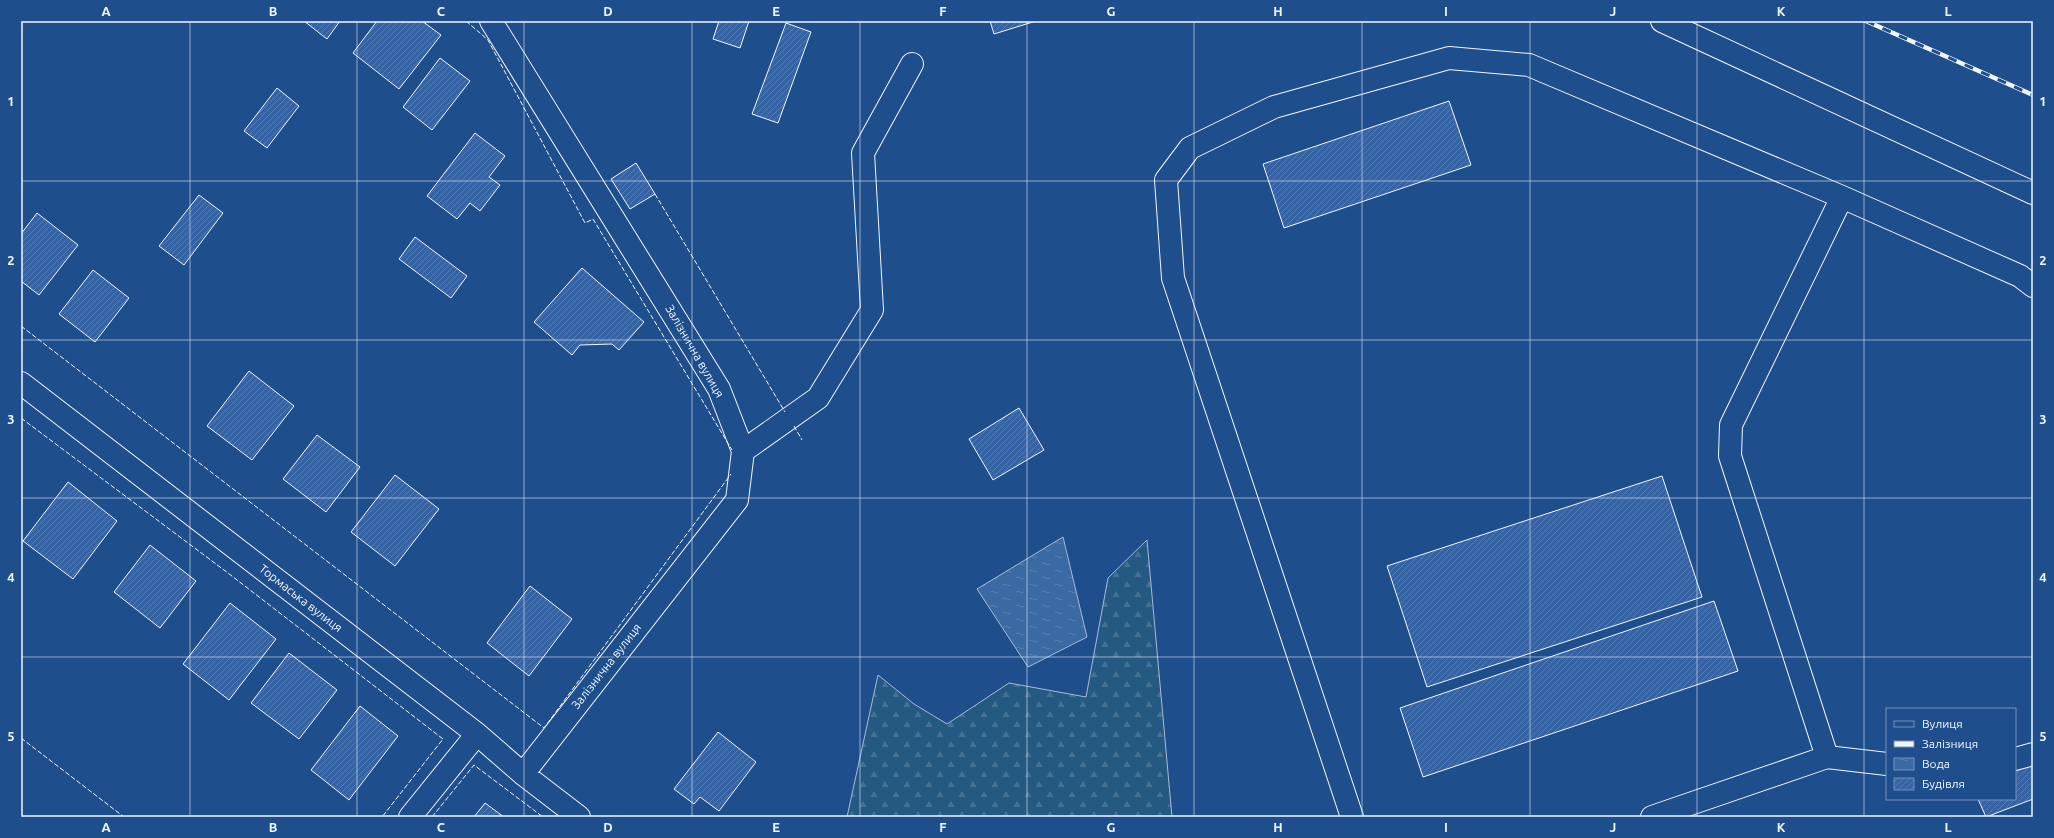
<svg xmlns="http://www.w3.org/2000/svg" width="2054" height="838" font-family="Ubuntu,sans-serif">
  <defs>
    <pattern id="forest-firs" width="22" height="20" patternUnits="userSpaceOnUse"><rect width="22" height="20" fill="#245a82"/><path d="M5 1l3.5 6h-7zM16 11l3.5 6h-7z" fill="#447295"/></pattern>
    <pattern id="water-ripples" width="26" height="14" patternUnits="userSpaceOnUse"><rect width="26" height="14" fill="#3b69a3"/><path d="M2 4q2-2 4 0t4 0M15 11q2-2 4 0t4 0" fill="none" stroke="#587fb1"/></pattern>
    <pattern id="building-hatch" width="6" height="6" patternUnits="userSpaceOnUse"><rect width="6" height="6" fill="#3563a3"/><path d="M-1 1l2-2M0 6l6-6M5 7l2-2" fill="none" stroke="#537ab1"/></pattern>
  </defs>
  <rect width="100%" height="100%" fill="#1f4e8c"/>
  <path fill="url(#forest-firs)" stroke="#a8bbd7" d="M 1147,540 L 1172,817 L 847,817 L 878,675 L 914,704 L 947,724 L 1009,683 L 1086,697 L 1108,578 Z"/>
  <path fill="url(#water-ripples)" stroke="#a8bbd7" d="M 1063,537 L 1087,637 L 1028,667 L 977,589 Z"/>
  <path fill="url(#building-hatch)" stroke="#f2f6ff" d="M 304,21 L 340,21 L 327,39 Z
    M 377,21 L 422,21 L 441,35 L 399,89 L 353,53 Z
    M 719,21 L 749,21 L 740,48 L 713,39 Z
    M 990,21 L 1036,21 L 994,34 Z
    M 786,23 L 811,32 L 778,123 L 752,114 Z
    M 440,58 L 470,81 L 432,130 L 403,107 Z
    M 277,88 L 299,106 L 267,148 L 244,131 Z
    M 1449,101 L 1471,165 L 1284,228 L 1263,164 Z
    M 475,133 L 505,156 L 489,177 L 500,185 L 480,211 L 470,203 L 457,219 L 427,196 Z
    M 636,163 L 655,194 L 630,209 L 611,179 Z
    M 199,195 L 223,213 L 184,265 L 159,246 Z
    M 37,213 L 78,245 L 39,295 L 21,281 L 21,234 Z
    M 415,237 L 467,276 L 451,298 L 399,259 Z
    M 582,268 L 644,322 L 619,350 L 612,344 L 580,345 L 572,355 L 534,322 Z
    M 93,270 L 129,298 L 95,342 L 59,314 Z
    M 249,371 L 294,406 L 252,460 L 207,426 Z
    M 1019,408 L 1044,450 L 993,480 L 969,439 Z
    M 317,435 L 360,467 L 326,512 L 283,479 Z
    M 395,475 L 439,509 L 395,566 L 351,532 Z
    M 1662,476 L 1702,597 L 1427,687 L 1387,566 Z
    M 68,482 L 117,521 L 73,579 L 23,541 Z
    M 150,545 L 196,581 L 160,628 L 114,592 Z
    M 530,586 L 572,619 L 529,676 L 487,643 Z
    M 1714,601 L 1738,671 L 1423,777 L 1400,708 Z
    M 230,603 L 276,639 L 229,700 L 183,664 Z
    M 289,653 L 337,690 L 299,739 L 251,703 Z
    M 360,706 L 398,736 L 349,800 L 311,770 Z
    M 718,732 L 756,762 L 719,811 L 700,797 L 694,804 L 674,789 Z
    M 2033,764 L 2033,799 L 1986,817 L 1978,799 L 2015,799 L 2015,771 Z
    M 485,803 L 504,817 L 474,817 Z"/>
  <g fill="none" stroke-linecap="round" stroke-linejoin="round">
    <defs>
      <path id="minor" d="M 491,21 L 719,389 L 743,451 L 737,500 L 523,774
        M 1662,21 L 2033,193
        M 1842,197 L 1731,425 L 1730,456 L 1827,757 L 1887,764
        M 21,383 L 477,734 L 523,774 L 579,817
        M 743,451 L 818,398 L 872,310 L 863,153 L 912,64
        M 2015,759 L 2033,754
        M 410,817 L 477,734
        M 1352,817 L 1173,278 L 1166,180 L 1190,148 L 1274,107 L 1449,58 L 1529,65 L 1842,197 L 2020,276 L 2033,286
        M 1652,817 L 1827,757"/>
    </defs>
    <use href="#minor" stroke="#f2f6ff" stroke-width="24"/>
    <use href="#minor" stroke="#1f4e8c" stroke-width="22"/>
    <defs>
      <path id="rail" d="M 1866,21 L 2033,95"/>
    </defs>
    <use href="#rail" stroke="#f2f6ff" stroke-width="4.5"/>
    <use href="#rail" stroke="#1f4e8c" stroke-width="3" stroke-dasharray="9" stroke-linecap="butt"/>
    <path stroke="#f2f6ff" stroke-width="1" stroke-dasharray="5 2" stroke-linecap="butt" d="M 466,21 L 488,40 L 585,223 L 593,219 L 732,450
      M 655,194 L 785,412
      M 21,326 L 544,728 L 731,474
      M 21,418 L 228,573 L 443,739 L 382,817
      M 794,426 L 802,440
      M 21,738 L 124,817
      M 432,817 L 474,765 L 543,817"/>
  </g>
  <path fill="none" stroke="#f2f6ff" stroke-width="1" stroke-opacity="0.55" d="M 190,21 L 190,817M 357,21 L 357,817M 524,21 L 524,817M 692,21 L 692,817M 860,21 L 860,817M 1027,21 L 1027,817M 1194,21 L 1194,817M 1362,21 L 1362,817M 1530,21 L 1530,817M 1697,21 L 1697,817M 1864,21 L 1864,817M 21,181 L 2033,181M 21,340 L 2033,340M 21,498 L 2033,498M 21,657 L 2033,657"/>
  <g text-anchor="middle" dominant-baseline="central" stroke-width="3" stroke-linejoin="round" paint-order="stroke">
    <g font-size="12" fill="#f2f6ff" stroke="#1f4e8c">
      <text transform="translate(695 351) rotate(60)">Залізнична вулиця</text>
      <text transform="translate(301 598) rotate(38)">Тормаська вулиця</text>
      <text transform="translate(606 666) rotate(-52)">Залізнична вулиця</text>
    </g>
  </g>
  <rect width="2054" height="838" fill="none" stroke="#1f4e8c" stroke-width="44"/>
  <rect x="1886" y="708" width="130" height="92" fill="#1f4e8c" stroke="#7391ba"/>
  <rect x="1894" y="721" width="20" height="6" fill="#1f4e8c" stroke="#7391ba"/>
  <text x="1922" y="728" font-size="12" fill="#f2f6ff">Вулиця</text>
  <rect x="1894" y="741" width="20" height="6" fill="#f2f6ff" stroke="#7391ba"/>
  <text x="1922" y="748" font-size="12" fill="#f2f6ff">Залізниця</text>
  <rect x="1894" y="758" width="20" height="12" fill="url(#water-ripples)" stroke="#7391ba"/>
  <text x="1922" y="768" font-size="12" fill="#f2f6ff">Вода</text>
  <rect x="1894" y="778" width="20" height="12" fill="url(#building-hatch)" stroke="#7391ba"/>
  <text x="1922" y="788" font-size="12" fill="#f2f6ff">Будівля</text>
  <rect x="22" y="22" width="2010" height="794" fill="none" stroke="#f2f6ff" stroke-width="1.5"/>
  <g font-size="13" text-anchor="middle" font-weight="bold" fill="#f2f6ff">
    <text x="106" y="16">A</text>
    <text x="273" y="16">B</text>
    <text x="441" y="16">C</text>
    <text x="608" y="16">D</text>
    <text x="776" y="16">E</text>
    <text x="943" y="16">F</text>
    <text x="1111" y="16">G</text>
    <text x="1278" y="16">H</text>
    <text x="1446" y="16">I</text>
    <text x="1613" y="16">J</text>
    <text x="1781" y="16">K</text>
    <text x="1948" y="16">L</text>
    <text x="11" y="106">1</text>
    <text x="2043" y="106">1</text>
    <text x="11" y="265">2</text>
    <text x="2043" y="265">2</text>
    <text x="11" y="424">3</text>
    <text x="2043" y="424">3</text>
    <text x="11" y="582">4</text>
    <text x="2043" y="582">4</text>
    <text x="11" y="741">5</text>
    <text x="2043" y="741">5</text>
    <text x="106" y="832">A</text>
    <text x="273" y="832">B</text>
    <text x="441" y="832">C</text>
    <text x="608" y="832">D</text>
    <text x="776" y="832">E</text>
    <text x="943" y="832">F</text>
    <text x="1111" y="832">G</text>
    <text x="1278" y="832">H</text>
    <text x="1446" y="832">I</text>
    <text x="1613" y="832">J</text>
    <text x="1781" y="832">K</text>
    <text x="1948" y="832">L</text>
  </g>
</svg>
